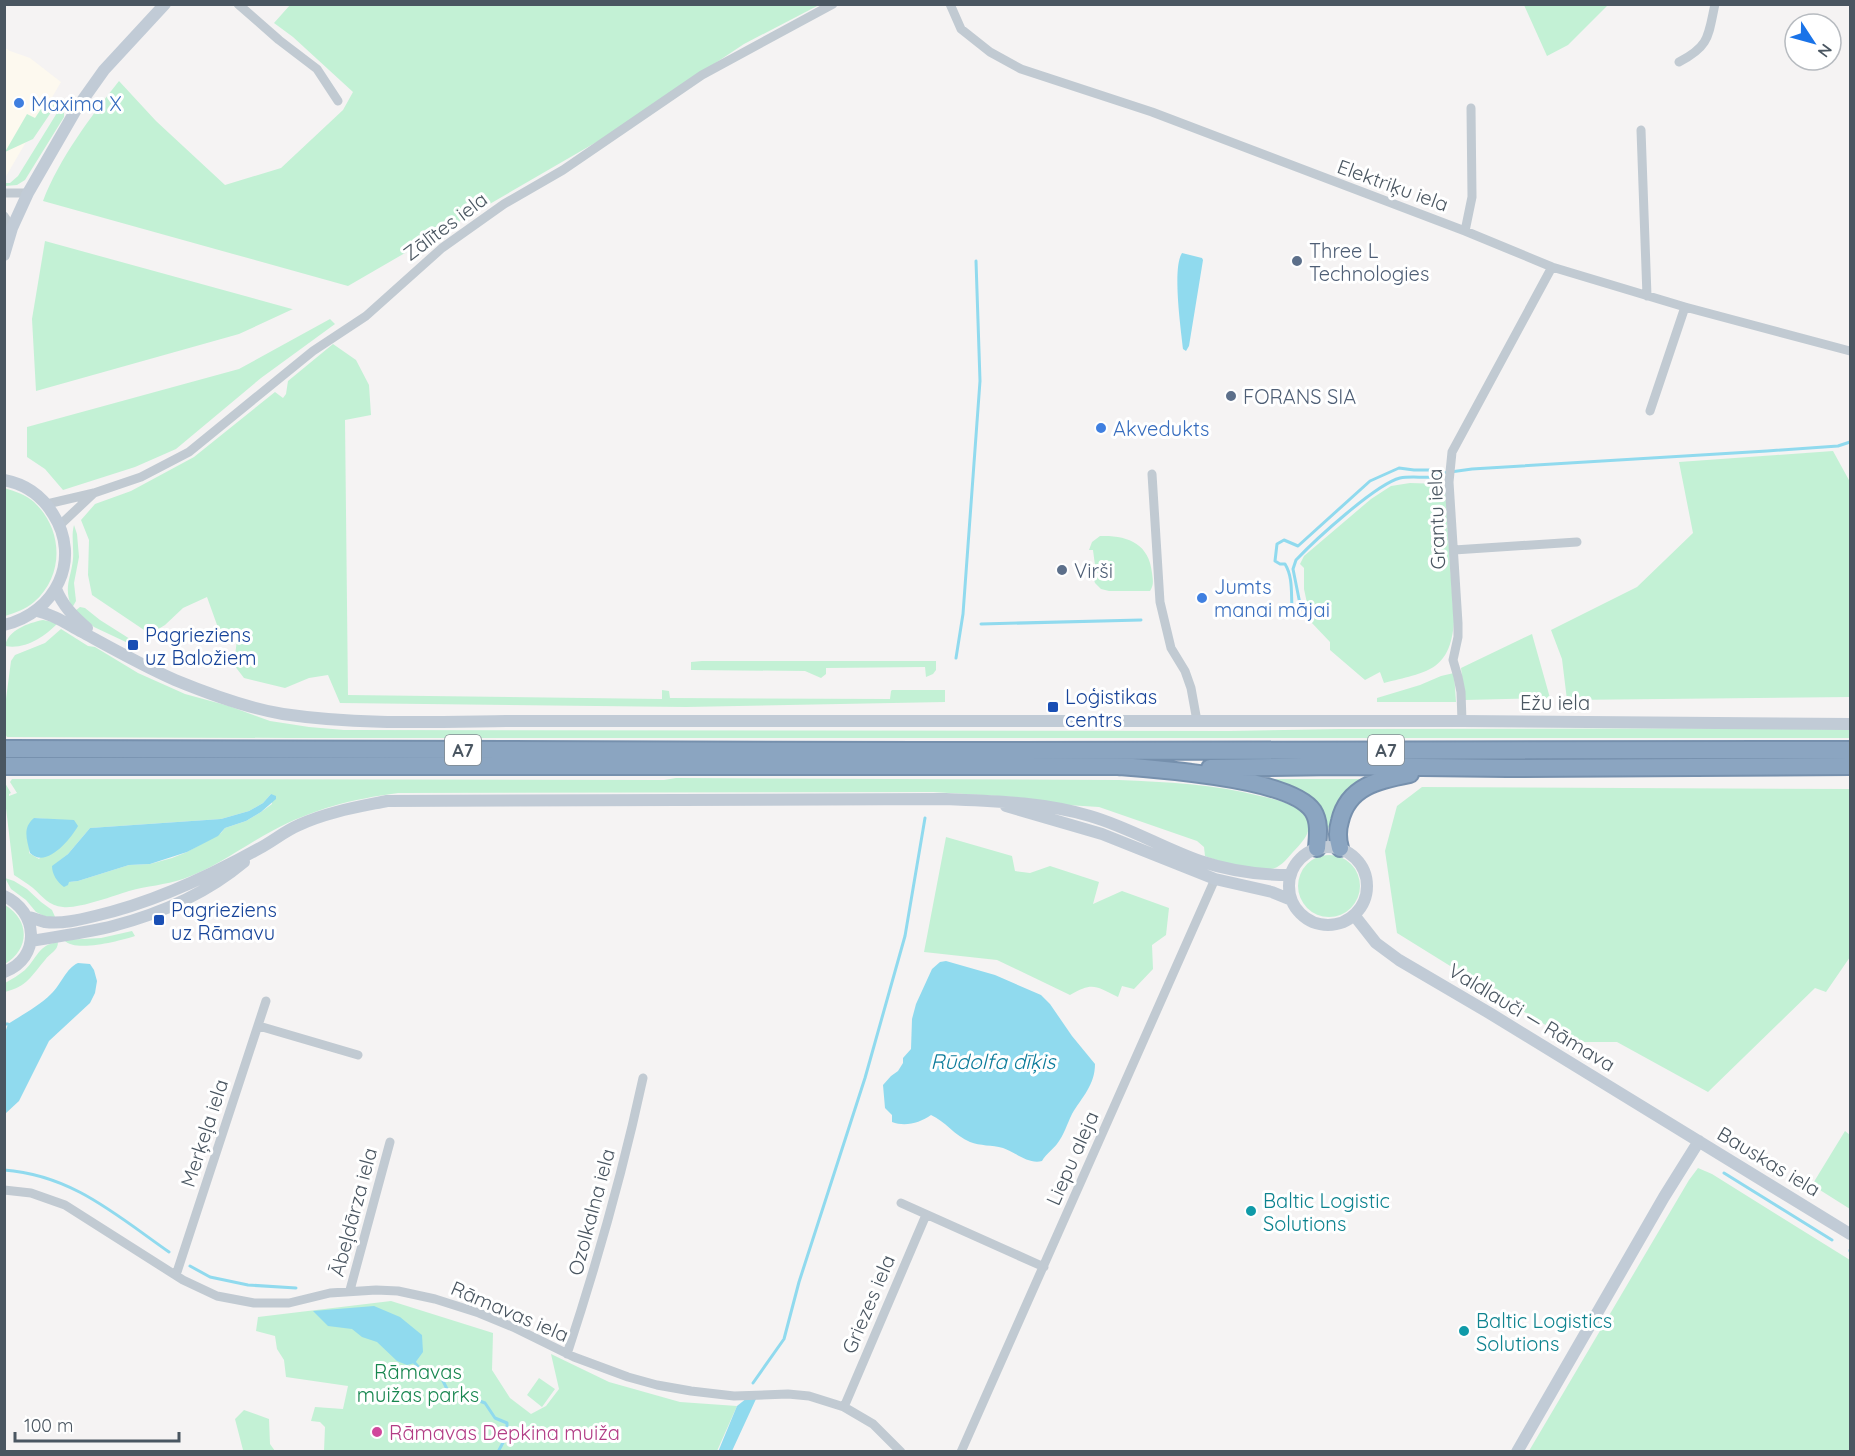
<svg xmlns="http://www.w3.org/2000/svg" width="1855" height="1456" viewBox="0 0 1855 1456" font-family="Quicksand,sans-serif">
  <rect width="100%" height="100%" fill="#f5f3f3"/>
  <path fill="#fdf9ef" d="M4,47L10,51L30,58L61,82L5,178Z"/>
  <path fill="#c3f1d5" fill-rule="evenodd" d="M290,5H819L744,44L600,140L348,286L43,201C59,159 91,116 119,81L156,121L225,185L281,168L343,110L353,92L293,37L274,23Z
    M1524,5H1608L1568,45L1547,56Z
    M47,100L56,105L33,139L5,152L27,114L35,118Z
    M60,108L64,112V117L25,180L17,185L5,186V183H10L18,176Z
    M45,241L292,309H293L239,334L36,391L32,319Z
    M330,319L335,324L261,378L176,449L135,467L63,490L45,469L27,457V427L239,369Z
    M333,344L356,360L369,385L371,415L345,420L348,695L662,699V690L669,691L670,698L890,699L891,691L892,690H945V702L686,707L340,703L328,675L309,678L285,688L244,678L234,665L237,639L221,636L207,597L183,608L165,625L150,634L92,595L88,575L89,540L81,520L95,504L131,491L194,457L275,392L283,398L286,394L288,381Z
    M1833,451L1850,482V697L1567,700L1562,659L1551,630L1637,587L1693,533L1679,462Z
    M1410,483L1442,484L1445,488L1454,622C1450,672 1426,672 1384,683L1380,672L1365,680L1330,650V642L1311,622L1304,589V568L1300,564L1304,556L1371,499L1391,486Z
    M4,488C15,491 26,495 34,502C63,529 65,575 34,602C26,609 15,613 5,616Z
    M74,525L77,534L79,557L74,583L76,601L72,608C63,587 71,579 73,559C74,548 71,536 74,525Z
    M1100,536C1127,535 1149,543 1152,573C1153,580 1154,585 1150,591H1109L1101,589L1095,583L1093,577L1104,576V573H1096L1093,550H1089L1092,542Z
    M80,607L85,608L100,620L130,639L128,643L94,627L75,611Z
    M43,620L58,623C44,637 25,650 5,646C8,630 28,623 43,620Z
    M61,629L88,646L95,647L138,673L185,694L229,706L270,721L309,727L344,730L1230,731L1340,729L1850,728V738H290L7,737L5,734L6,699L11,661L15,655L45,643Z
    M1532,634L1550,698L1465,700L1461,668Z
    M702,661H936V670L933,674L926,677L925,667L826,668V674L821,678L805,671L691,670V662Z
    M1454,673L1456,702H1377V698L1420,685L1441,676Z
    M676,778L1119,780C1166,782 1214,784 1260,796C1273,799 1288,802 1299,810C1318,827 1305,839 1293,852C1285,861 1279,869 1267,870C1249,872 1222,862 1205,856L1204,847L1197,841L1099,807L1051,804L1014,797L933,792L398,793C352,799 313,809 272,831C242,847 215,868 183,879C165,885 147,886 129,891C113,896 78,909 63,907C49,906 42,896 33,888C27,883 20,879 14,875L5,800V783L11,793L9,794V796L17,793L10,782L12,779L664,780ZM271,794L272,804L261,812L246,821L225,828L221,833L187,852L172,858L150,864L129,865L78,881L69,882L58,862L68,854L90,828L221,819L249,811L263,803ZM34,818L74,821L39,859L29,853Z
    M1249,779H1363L1364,780L1335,813L1328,829L1324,820Z
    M1422,787L1850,789V957L1826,992L1815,988L1708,1092L1617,1042H1573L1397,933L1385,851L1397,806Z
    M946,837L1012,856L1015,871L1030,873L1050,866L1099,882L1093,904L1122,891L1169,908L1166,935L1152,945L1153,969L1134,989L1122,986L1118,997C1095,986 1093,982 1070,995L997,960L924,952Z
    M1298 886a31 31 0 1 1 62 0a31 31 0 1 1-62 0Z
    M5,878L14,881L27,889L41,902L52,910L56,919L46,917L36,912L26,900L11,889Z
    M5,905C30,920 30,949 5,964Z
    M132,931L135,936C119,941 75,953 64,940L101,938Z
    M58,942C58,951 50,953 45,960C31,976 28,986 5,992V983C12,979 19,975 25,970C38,957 38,945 58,942Z
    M1845,1131L1850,1135V1209L1812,1185Z
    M1698,1168L1712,1174L1850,1260V1451H1529L1689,1180Z
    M391,1301L493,1333L492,1370L510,1398L531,1414L546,1406L559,1389L551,1354L609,1382L680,1402L737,1406L717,1451H324L325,1427L320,1422L311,1421L315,1407L343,1409L348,1386L286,1377L284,1360L277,1349L275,1336L256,1331L258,1317Z
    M539,1378L555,1389L542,1407L527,1395Z
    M244,1410L269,1419L270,1444L275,1451H231L243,1450L235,1419Z"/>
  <path fill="#90daee" d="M1182,253L1202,258L1203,260L1189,346L1186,351L1183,349C1181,330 1172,268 1182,253Z
    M271,794L276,796V799L261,812L246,821L225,828L218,836L187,852L150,864L129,865L78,881L69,882L68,885L64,887C57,882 52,874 52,866L68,854L90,828L221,819L249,811L263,803Z
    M34,818L74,820L78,826C70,840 46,869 30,853C27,840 22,828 34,818Z
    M946,961L995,975L1041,995L1050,1004L1072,1036L1095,1064C1095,1085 1082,1097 1072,1114C1067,1124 1064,1135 1057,1144C1052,1150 1046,1154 1042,1161C1029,1165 1015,1152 1003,1148C992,1145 980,1146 970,1142C955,1136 945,1121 931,1115C920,1123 905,1127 892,1122V1115L885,1108L883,1085L891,1076L898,1071L903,1063V1058L911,1049L912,1019L916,1004L932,969L940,962Z
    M78,963L90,964L94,970L97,981L95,993L90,1003L49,1041L19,1101L5,1114L4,1036L8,1024C22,1015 39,1006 51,994C61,985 66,968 78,963Z
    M374,1306L400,1317L422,1335L423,1352L415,1363L407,1365L397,1361L377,1342L362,1337L352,1329L328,1326L313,1311Z
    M747,1398L756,1399L732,1451L718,1452L737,1406Z"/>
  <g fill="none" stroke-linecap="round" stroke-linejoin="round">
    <path stroke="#90daee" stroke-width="3" d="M1436,474L1431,470H1414L1399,468L1370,481L1298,546L1284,540L1277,544L1275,561L1280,564H1285C1293,577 1291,593 1292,607L1294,611L1298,612L1301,609L1293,569L1296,560C1315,540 1376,484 1400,478C1410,476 1423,478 1433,477L1436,474L1472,469L1767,451L1838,446L1850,442
      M981,624L1141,620
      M956,658L963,614L980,381L976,261
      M4,1024H8
      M4,1170C72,1175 116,1215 169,1252
      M1724,1173L1832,1240
      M1850,1250V1251
      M190,1266L210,1277L248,1285L296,1288
      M414,1362L424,1373H439L447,1389L485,1403L495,1418L507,1423V1435L498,1452
      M753,1383L784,1339L799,1282L865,1078L905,936L925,818"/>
    <g stroke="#7690ad" stroke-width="20">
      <path id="highway" d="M4,749L922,751L1850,750
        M4,766H1118C1157,769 1291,778 1313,811C1320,822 1318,836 1317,848
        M1210,768L1337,766L1507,768L1850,766
        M1340,848C1337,838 1337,831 1340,821C1348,786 1379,780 1410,774"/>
    </g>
    <path stroke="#c1cad2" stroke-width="9" d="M238,4L279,40L317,69L338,101
      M950,4L961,29L990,52L1021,69L1152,112L1465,231L1552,267L1685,307L1850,351
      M1679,62C1710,46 1708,36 1715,4
      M1641,130L1647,296
      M4,193H28
      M4,216L12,228
      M1465,231L1472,197L1471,108
      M1650,411L1685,307
      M1152,474L1160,602L1171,648L1185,671L1191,688L1197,721
      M47,504L94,493L141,477L189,452L313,351L366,316L442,248L504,204L563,170L702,75L833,4
      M60,525L94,493
      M1454,550L1577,542
      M1462,721L1461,692L1458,677L1453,660L1458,637V623L1449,482L1452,452L1552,267
      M259,1026L358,1055
      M4,1190L31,1193L65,1205L183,1280L217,1296L254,1303H289L330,1293L376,1290L398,1291L435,1299L479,1313L513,1327L574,1357L628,1377L657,1385L691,1391L734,1396L788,1394L809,1396L844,1407L873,1424L901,1452
      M901,1203L1044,1267
      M176,1275L266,1001
      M350,1290L390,1142
      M567,1354C597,1263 623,1171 643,1078
      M844,1407L926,1215
      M961,1452L1215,879"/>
    <path stroke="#c1cbd6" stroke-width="12" d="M4,255L12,228L28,193L77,108L104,70L165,4
      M4,480C25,484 42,496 53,514C82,559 56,613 4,625
      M56,589C63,606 73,616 87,628
      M37,611C55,615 67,624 82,632C113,649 143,666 175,680C209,694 247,708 283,714C357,725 431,722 506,721H1462L1850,724
      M1006,806L1102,834L1215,879L1272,892L1289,899
      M1289 886a39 39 0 1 1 78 0a39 39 0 1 1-78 0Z
      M4,896C38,911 42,958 4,972
      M1354,915L1376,943L1399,960L1491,1014L1850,1234
      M28,917C34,918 40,921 45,922C62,924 79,920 95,916C153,903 208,877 260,848C273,841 285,831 299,825C327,812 358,807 387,801L946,799C995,801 1043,802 1090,816C1128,827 1163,848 1200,861C1230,871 1258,875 1289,875
      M31,941C58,936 86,933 113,926C159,914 207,893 244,862
      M1517,1452L1664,1197L1699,1141"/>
    <use href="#highway" stroke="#8ba5c1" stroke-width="16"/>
  </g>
  <g fill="#3f7fe0" stroke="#fff" stroke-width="2">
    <circle cx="19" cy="103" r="6"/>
    <circle cx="1101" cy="428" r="6"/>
    <circle cx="1202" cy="598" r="6"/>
  </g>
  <g fill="#5c6f8a" stroke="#fff" stroke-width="2">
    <circle cx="1297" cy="261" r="6"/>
    <circle cx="1231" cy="396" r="6"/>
    <circle cx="1062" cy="570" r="6"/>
  </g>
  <g fill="#1a4fb4" stroke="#fff" stroke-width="2">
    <rect x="127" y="639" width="12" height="12" rx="3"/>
    <rect x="1047" y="701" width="12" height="12" rx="3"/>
    <rect x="153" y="914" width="12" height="12" rx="3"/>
  </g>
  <g fill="#0f9aa8" stroke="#fff" stroke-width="2">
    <circle cx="1251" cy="1211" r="6"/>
    <circle cx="1464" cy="1331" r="6"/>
  </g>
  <circle fill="#d1479c" stroke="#fff" stroke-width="2" cx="377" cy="1432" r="6"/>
  <g text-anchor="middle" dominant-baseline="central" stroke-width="6" stroke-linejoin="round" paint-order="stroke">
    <g fill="#fff" stroke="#808990" stroke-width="1.5">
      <rect x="445" y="735" width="36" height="30" rx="4.5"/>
      <rect x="1368" y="735" width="36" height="30" rx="4.5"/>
    </g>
    <g font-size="18" font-weight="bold" fill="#4a5661">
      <text x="463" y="750">A7</text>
      <text x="1386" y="750">A7</text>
    </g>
    <g font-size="20" fill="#366cbe" stroke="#fff" text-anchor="start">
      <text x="31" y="103">Maxima X</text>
      <text x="1113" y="428">Akvedukts</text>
      <text x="1214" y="586">Jumts<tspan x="1214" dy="23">manai mājai</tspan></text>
    </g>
    <g font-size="20" fill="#4a5661" stroke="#fff">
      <text transform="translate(1393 185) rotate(20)">Elektriķu iela</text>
      <text transform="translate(445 226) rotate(-37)">Zālītes iela</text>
      <text transform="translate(1436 519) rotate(-92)">Grantu iela</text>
      <text x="1555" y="702">Ežu iela</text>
      <text transform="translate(1532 1017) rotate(31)">Valdlauči — Rāmava</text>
      <text transform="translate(204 1133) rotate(-72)">Merķeļa iela</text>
      <text transform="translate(1072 1158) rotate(-66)">Liepu aleja</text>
      <text transform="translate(1769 1161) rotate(31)">Bauskas iela</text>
      <text transform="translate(353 1212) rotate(-75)">Ābeļdārza iela</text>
      <text transform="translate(591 1212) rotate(-75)">Ozolkalna iela</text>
      <text transform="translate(868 1304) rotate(-67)">Griezes iela</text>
      <text transform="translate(510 1311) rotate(23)">Rāmavas iela</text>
    </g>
    <g font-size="20" fill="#4e5e75" stroke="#fff" text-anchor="start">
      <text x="1309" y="250">Three L<tspan x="1309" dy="23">Technologies</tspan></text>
      <text x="1243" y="396">FORANS SIA</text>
      <text x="1074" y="570">Virši</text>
    </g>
    <g font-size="20" fill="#164399" stroke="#fff" text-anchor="start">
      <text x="145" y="634">Pagrieziens<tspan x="145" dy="23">uz Baložiem</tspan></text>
      <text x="1065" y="696">Loģistikas<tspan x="1065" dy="23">centrs</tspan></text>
      <text x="171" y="909">Pagrieziens<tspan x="171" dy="23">uz Rāmavu</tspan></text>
    </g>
    <g font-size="20" fill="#0d838f" stroke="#fff" text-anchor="start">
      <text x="1263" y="1200">Baltic Logistic<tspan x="1263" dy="23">Solutions</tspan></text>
      <text x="1476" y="1320">Baltic Logistics<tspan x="1476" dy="23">Solutions</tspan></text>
    </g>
    <g font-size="20" fill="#17864f" stroke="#fff">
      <text x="418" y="1371">Rāmavas<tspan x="418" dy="23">muižas parks</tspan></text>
    </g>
    <g font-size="20" fill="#b23c85" stroke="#fff" text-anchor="start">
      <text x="389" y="1432">Rāmavas Depkina muiža</text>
    </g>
    <g font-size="21" font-style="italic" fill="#0c7c9b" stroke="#fff">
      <text x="993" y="1061">Rūdolfa dīķis</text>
    </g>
  </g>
  <rect width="1855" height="1456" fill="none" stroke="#4a5661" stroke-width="12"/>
  <g transform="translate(1813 42) rotate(126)"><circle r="28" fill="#ffffff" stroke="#b7bbc0" stroke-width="1.5"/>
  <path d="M0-4.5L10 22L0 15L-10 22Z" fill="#1a73e8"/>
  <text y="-9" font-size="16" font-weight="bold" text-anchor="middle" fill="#4a5661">N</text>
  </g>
  <path d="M15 1432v9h164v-9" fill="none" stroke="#4a5661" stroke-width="3"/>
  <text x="24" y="1432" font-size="18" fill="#4a5661" stroke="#ffffff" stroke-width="4.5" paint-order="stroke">100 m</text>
</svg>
